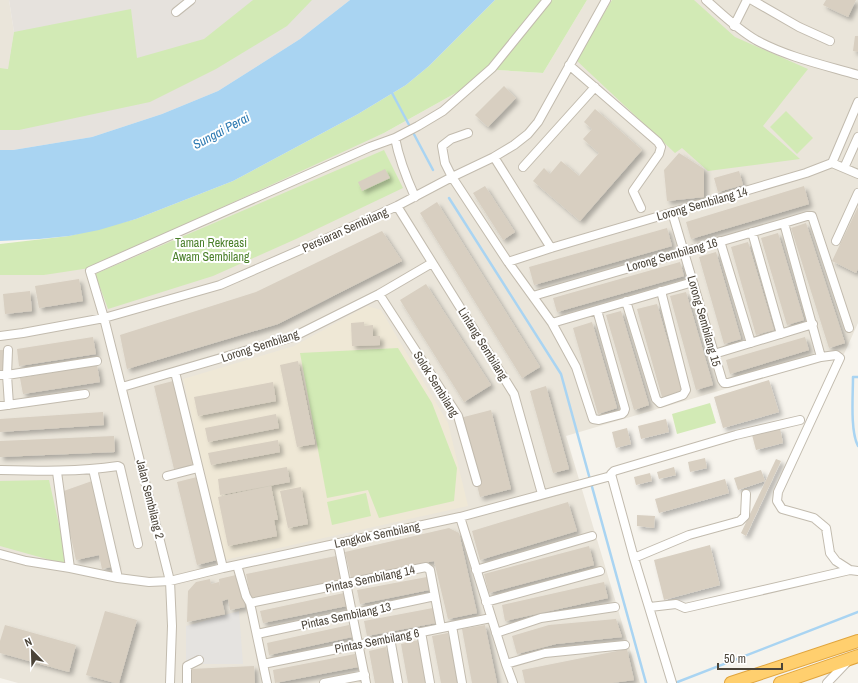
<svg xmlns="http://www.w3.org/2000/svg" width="858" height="683" viewBox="0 0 858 683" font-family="'Archivo Narrow',sans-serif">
  <defs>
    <filter id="shadow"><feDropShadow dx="3.5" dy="3.5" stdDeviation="2" flood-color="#0004"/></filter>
  </defs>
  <rect width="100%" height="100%" fill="#f6f3ec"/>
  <path fill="#eae5da" d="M0,0H9L14,32L8,69L0,68Z
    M587,0H858V323L844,354L566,436L640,683H18L0,678V275H44L384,133L497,70L543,73Z"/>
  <path fill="#e6e2dd" d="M9,0H350L300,39L218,91L162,114L92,137L13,150H0V68L8,69L14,32Z"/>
  <path fill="#efe8d6" d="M367,306L381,310L448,423L468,506L225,560L183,379L294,346Z"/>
  <path fill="#d2eab5" d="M253,0H312L287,26L216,69L150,102L19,130H0V68L8,69L14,32L131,9L137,58L204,39Z
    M495,0H587L543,73L497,70L384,133L90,268L44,275H0V244L69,236L136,219L233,181L358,114L406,85L429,66Z
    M612,0H694L735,37L808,69L763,126L800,159L708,171L682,148L675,153L576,60Z
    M786,111L813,138L797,154L770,127Z
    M384,150L403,188L296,239L213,276L108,309L95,274Z
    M398,348L432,403L457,468L454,501L379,518L368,490L327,498L300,353Z
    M710,403L716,423L677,434L672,414Z
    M49,480L68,565L0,546V481Z
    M366,493L371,516L332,525L327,502Z"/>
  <path fill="#e5e3e0" d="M239,611L243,664H186V626Z"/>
  <path fill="#a9d4f2" d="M350,0H495L429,66L406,85L358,114L233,181L136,219L99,230L69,236L39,239L0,241V150H13L92,137L162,114L218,91L300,39Z"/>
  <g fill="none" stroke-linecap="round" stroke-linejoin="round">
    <path stroke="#a9d4f2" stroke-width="2.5" d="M391,91L433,170
      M449,198L561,374L646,683
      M858,377H853C853,395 850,431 858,446
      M675,683L858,612"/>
  </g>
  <path fill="#d8cfc1" filter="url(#shadow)" d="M826,0H856L848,17L823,5Z
    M855,36H858V52L853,51Z
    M504,86L516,98L488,127L475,115Z
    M595,109L642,150L580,221L533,181L544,168L550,174L561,161L579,176L599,153L583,139L592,129L584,122Z
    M679,153L704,169V197L667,201L664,170Z
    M385,169L390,178L362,191L358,182Z
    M739,171L743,185L718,192L714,178Z
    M485,186L515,232L503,240L473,193Z
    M804,186L809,204L691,239L686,222Z
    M437,202L540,367L522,378L420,213Z
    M858,207V269L856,273L832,261Z
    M806,223L845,343L829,348L791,228Z
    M667,228L672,246L534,285L529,267Z
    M382,231L402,261L278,324L127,369L120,335L256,292Z
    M778,233L804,320L787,325L761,238Z
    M748,242L774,330L756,335L731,247Z
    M716,252L741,339L724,344L699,257Z
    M680,262L684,276L557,312L553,298Z
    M79,279L83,301L39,308L35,286Z
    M426,284L491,385L464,402L400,300Z
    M30,291L32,311L5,314L3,294Z
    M686,292L713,385L696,390L670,296Z
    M657,304L682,391L662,397L637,309Z
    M621,311L649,405L634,410L606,315Z
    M364,322V326L373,325V336H380V345L352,346L351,323Z
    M592,322L617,408L598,414L573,328Z
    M93,337L96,354L19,366L17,349Z
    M805,337L809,350L730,374L726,360Z
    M0,350H3V370H0Z
    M298,361L315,444L297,447L280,365Z
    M97,365L100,382L23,394L20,378Z
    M769,380L779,412L723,428L714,397Z
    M173,381L194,464L174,469L154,386Z
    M273,382L276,401L198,416L194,397Z
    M546,386L569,469L553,473L530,391Z
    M491,410L511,489L480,497L460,418Z
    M103,412L104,425L0,432V419Z
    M276,414L279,428L208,442L205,428Z
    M666,419L669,432L641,439L638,426Z
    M627,428L631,444L616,448L612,432Z
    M780,428L783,443L756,450L752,435Z
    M114,436L115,452L0,457V441Z
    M278,440L280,452L211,465L208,453Z
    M705,458L707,468L690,472L688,462Z
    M776,459L781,461L746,536L741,533Z
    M287,467L290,482L220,495L218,479Z
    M674,467L676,475L659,479L657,472Z
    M761,470L765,481L738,490L734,478Z
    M650,473L652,481L636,485L634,477Z
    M197,477L217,560L197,565L177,482Z
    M725,479L729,493L659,513L655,499Z
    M92,481L115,566L102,569L99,555L76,560L61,492Z
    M271,486L278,520H274L277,536L228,546L218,497Z
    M301,487L308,524L288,528L280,491Z
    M568,502L577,531L480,560L472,531Z
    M637,515L655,516L654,528L637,526Z
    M449,528L459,533L477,613L448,619L434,561L351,578L345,552Z
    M710,545L720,585L664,600L654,560Z
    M589,546L594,565L489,593L484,574Z
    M336,556L341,580L251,598L246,574Z
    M236,575L240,582L245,607L230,610L228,599L222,601L225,614L187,622L188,591L196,582L210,579L211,584L219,582L220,590L219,579Z
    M427,577L429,590L360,604L357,590Z
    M604,582L608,598L505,621L502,605Z
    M344,593L347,606L263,623L260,611Z
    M433,608L436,623L367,636L364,621Z
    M105,611L137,620L119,683H115L86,675Z
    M616,619L622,637L556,644L517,654L512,636L549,625Z
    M5,625L76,645L69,672L0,653V641Z
    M349,625L352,637L269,655L267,643Z
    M485,625L497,683H472L462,629Z
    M448,633L457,683H441L432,636Z
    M419,640L427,683H408L401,644Z
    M386,647L393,683H375L369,651Z
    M627,649L634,680L612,683H525L522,670Z
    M355,654L358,667L275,683L273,670Z
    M254,666L255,683H190V669Z"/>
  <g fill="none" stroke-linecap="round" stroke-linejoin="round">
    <g stroke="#c2bbae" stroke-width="10">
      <path id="minor" d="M706,0C722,14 737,29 756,40C787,57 824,65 858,75
        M752,0L799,27L830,41
        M176,12L191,0
        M734,26L747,0
        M569,65L658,142L661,147L659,154L633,191L641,208
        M468,133L451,139L442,146L445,163L452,177L508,262L552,323L576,367L593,419L599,420L622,414L624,412L625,409L597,310
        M395,138C399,159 406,177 415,197
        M494,157L551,248
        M832,163L858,174
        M523,167L595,87
        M844,168L858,137
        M397,206L514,394L542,494
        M672,212L722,380L724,383H728L821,357L784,223
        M752,232L781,334
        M720,241L751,343
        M836,241L858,193
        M508,262L551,248L806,173L832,163L858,102
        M379,294L458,416L477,482
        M533,296L784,223L807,216H812L849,328
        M626,301L656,399L660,403L683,395L686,390L661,291
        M552,323L693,282
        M0,336L23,333L104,318L220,285L323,240L397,206L452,177L494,157L514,145L528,134L538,122L606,0
        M8,350L7,375L9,405
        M714,354L813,324
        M821,357L836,355L840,358L778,492L777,501L782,509L814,518L826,528L830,553L836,561L850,570
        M175,372L223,568
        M0,375H7L97,361
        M122,387L293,337L379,294L432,263
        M0,406L85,394
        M93,469L118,578
        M0,470C40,471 78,472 118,466L120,467L138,544
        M57,472L70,568
        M167,476L198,468
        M460,517L506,664L513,683
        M338,543L366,683
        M0,554L26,561L70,568L118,578L149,582L170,581L223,568L460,517L611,476
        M634,558L689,535L740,521L745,516L746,494
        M237,565L246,596L250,603L267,683
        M476,570L592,536
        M486,602L600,571
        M250,603L426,567L430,570L441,628
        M650,607L676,604L685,608L850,570L858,571
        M452,626L462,683
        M421,632L430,683
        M496,633L541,618L615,607
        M257,634L435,596
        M390,638L398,683
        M263,664L491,618
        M506,664L545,653L625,645
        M170,683L172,626L170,581L104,318L90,271L370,147L395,138L418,126L443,111L492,68L547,0
        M187,683V666L199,660
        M324,683L365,675
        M672,683L634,558L611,474L614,471L736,435L800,420
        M827,683L848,661"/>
    </g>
    <g stroke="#e0a43c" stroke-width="14">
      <path id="highway" d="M731,683L858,641
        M780,683L858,656"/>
    </g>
    <use href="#minor" stroke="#fff" stroke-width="8"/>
    <use href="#highway" stroke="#ffcf6e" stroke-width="12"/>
  </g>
  <g text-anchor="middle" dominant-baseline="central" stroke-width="4" stroke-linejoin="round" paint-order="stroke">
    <g font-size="12" fill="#4b4439" stroke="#fff">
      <text transform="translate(702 204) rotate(-16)">Lorong Sembilang 14</text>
      <text transform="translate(345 230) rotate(-24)">Persiaran Sembilang</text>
      <text transform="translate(672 255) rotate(-16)">Lorong Sembilang 16</text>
      <text transform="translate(704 321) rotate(74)">Lorong Sembilang 15</text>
      <text transform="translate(483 344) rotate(58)">Lintang Sembilang</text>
      <text transform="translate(260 346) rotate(-18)">Lorong Sembilang</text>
      <text transform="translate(436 384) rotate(58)">Solok Sembilang</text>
      <text transform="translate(150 499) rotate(76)">Jalan Sembilang 2</text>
      <text transform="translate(377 535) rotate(-12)">Lengkok Sembilang</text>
      <text transform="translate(370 579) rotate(-12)">Pintas Sembilang 14</text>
      <text transform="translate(346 616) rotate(-12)">Pintas Sembilang 13</text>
      <text transform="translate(377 641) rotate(-11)">Pintas Sembilang 6</text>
    </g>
    <g font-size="12" fill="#4a7f2a" stroke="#fff">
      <text x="211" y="243">Taman Rekreasi<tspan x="211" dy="14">Awam Sembilang</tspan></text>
    </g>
    <g font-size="13" font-style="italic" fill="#2e7ab2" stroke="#fff">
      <text transform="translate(221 131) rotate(-28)">Sungai Perai</text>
    </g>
  </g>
  <g transform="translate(32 651) rotate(337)" stroke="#ffffff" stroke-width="3" paint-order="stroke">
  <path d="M0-3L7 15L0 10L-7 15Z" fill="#4b4439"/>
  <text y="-6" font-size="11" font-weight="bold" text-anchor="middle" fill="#4b4439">N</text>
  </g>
  <path d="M718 663v6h64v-6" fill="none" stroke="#4b4439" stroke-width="2"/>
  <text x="724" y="663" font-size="12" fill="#4b4439" stroke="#ffffff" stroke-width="3" paint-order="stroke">50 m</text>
</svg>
